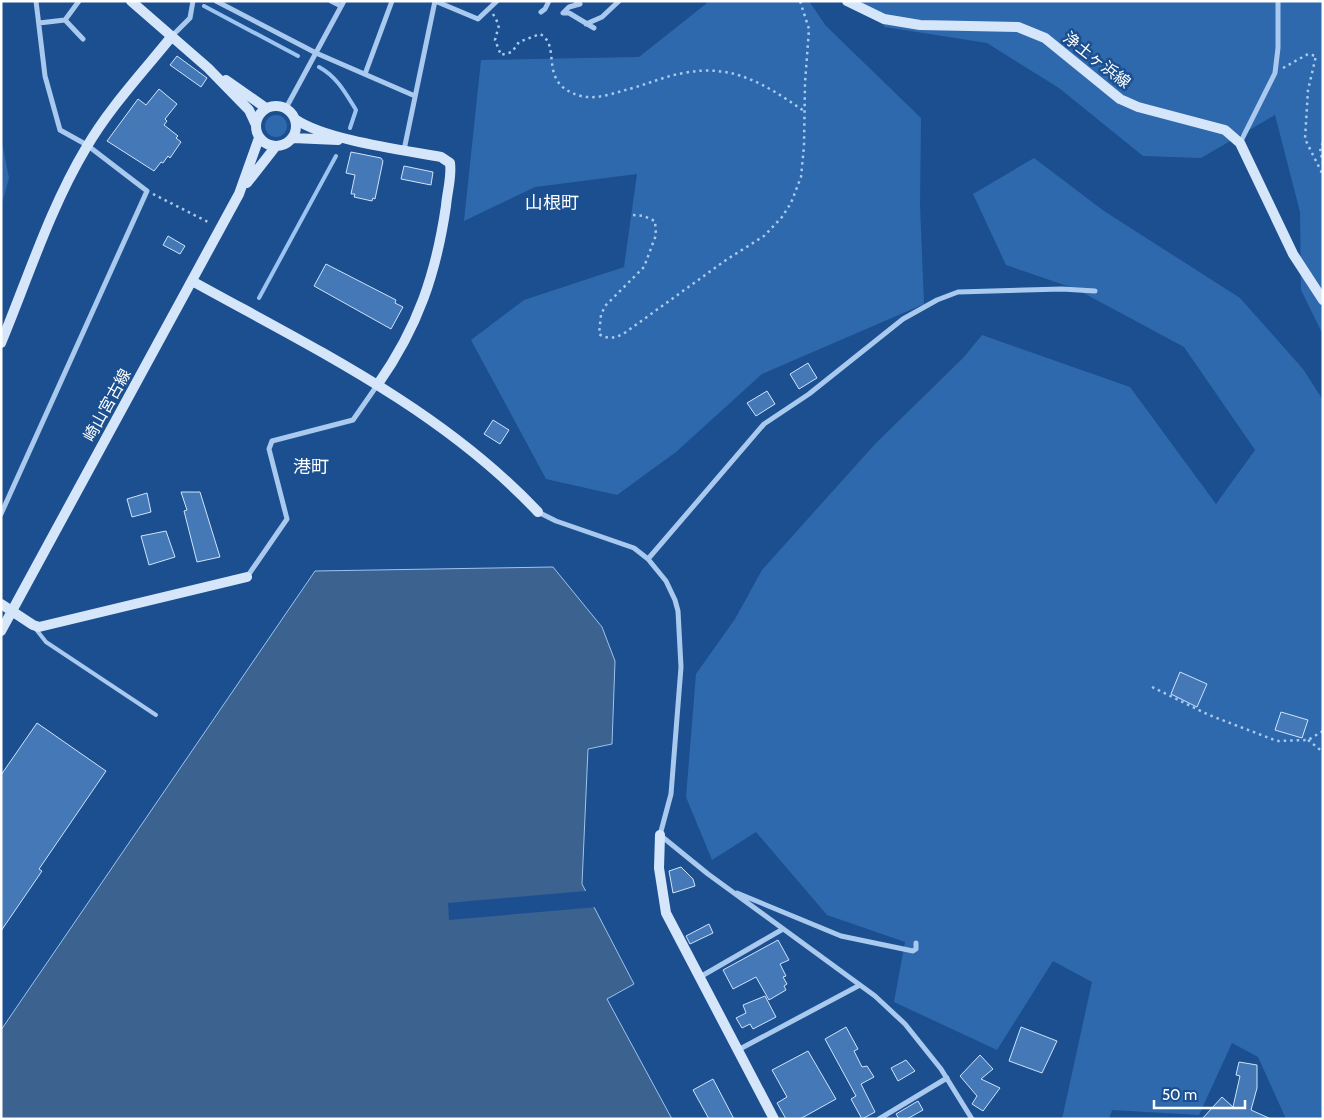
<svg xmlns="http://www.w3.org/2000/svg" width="1324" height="1120" viewBox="0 0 1324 1120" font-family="Cabin,'Noto Sans JP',sans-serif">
  <rect width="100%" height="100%" fill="#1b4f8f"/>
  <path fill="#2e69ad" d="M705,1H809L826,26L921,118L920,205L924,304L762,374L676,452L617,495L546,479L471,340L524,300L624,267L637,174L535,187L464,221L481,60L639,57L707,3Z
    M860,1H1323V335L1301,290L1300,212L1275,115L1201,158L1143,156L1059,88L987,43L885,27Z
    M265 126a11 11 0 1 1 22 0a11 11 0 1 1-22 0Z
    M1,137L9,178L1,207Z
    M1034,158L1104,211L1240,298L1303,369L1323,400V1119H1286L1258,1057L1232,1043L1199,1115L1112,1110L1109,1119H1062L1092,982L1053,961L997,1050L894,1002L905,942L827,915L756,832L712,860L686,797L696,674L735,619L762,570L875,444L964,357L982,335L1130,387L1216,504L1255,450L1184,347L1076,289L1006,265L973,194Z"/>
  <path fill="#3c6290" stroke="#9cc4f0" d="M553,567L602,627L615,661L612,744L588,749L582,884L634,984L607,999L672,1119H1V1030L315,571Z"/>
  <path fill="#1b4f8f" d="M586,891H588L597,907L449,920L448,903Z"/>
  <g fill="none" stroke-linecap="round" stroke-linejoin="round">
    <path stroke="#9cc4f0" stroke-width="4" d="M204,6L298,56
      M319,67C337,77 345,92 356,110L350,128
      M259,298L336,156"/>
  </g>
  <path fill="#4478b7" stroke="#cfe3fa" d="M177,56L207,78L201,87L170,65Z
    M159,89L177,104L165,119L167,121L164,125L178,136L176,138L181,142L170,158L168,156L163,163L161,162L154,171L107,141L138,99L146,105Z
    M351,152L381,158L383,161L375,199L373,198L372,201L354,197L355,194H351L355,175L346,173Z
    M404,166L433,172L431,185L401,179Z
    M168,236L185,246L180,254L163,245Z
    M326,264L396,300L395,303L403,307L391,329L314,286Z
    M808,363L817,378L799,389L790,374Z
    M767,391L775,404L756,416L747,403Z
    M493,420L509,430L500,444L484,434Z
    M181,492H200L220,557L197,562L184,511L187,510Z
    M147,493L151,512L132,517L127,499Z
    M166,531L175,557L149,565L141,536Z
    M1180,672L1207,684L1197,707L1171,694Z
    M1281,712L1308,720L1302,738L1275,730Z
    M37,723L106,771L39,869L42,871L1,931V775Z
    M681,867L693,879L695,886L673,893L669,871Z
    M709,924L713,933L690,944L686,936Z
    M778,940L789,960L780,964L786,976L783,977L787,984L784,986L786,990L769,1000L756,977L733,989L723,970Z
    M765,996L776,1017L753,1029L750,1024L742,1028L736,1018L746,1013L743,1005Z
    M846,1027L858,1049L854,1051L862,1067L867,1066L874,1077L861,1084L875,1112L862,1119L851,1099L856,1096L825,1039Z
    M1021,1027L1057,1041L1042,1073L1009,1061Z
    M808,1051L836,1099L800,1119H786L777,1103L787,1097L772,1070Z
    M980,1055L993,1069L981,1079L1000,1088L983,1111L972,1104L977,1096L960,1076Z
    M906,1060L915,1071L898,1081L891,1068Z
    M1239,1062L1257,1065V1088L1251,1110L1271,1119H1202L1222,1097L1233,1107L1240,1076L1236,1075Z
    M713,1079L734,1119H709L693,1090Z
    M918,1101L923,1110L907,1119H899L896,1114Z"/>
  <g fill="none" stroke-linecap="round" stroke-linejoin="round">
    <path stroke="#a9c9ee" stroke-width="2.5" stroke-dasharray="2.5 4" stroke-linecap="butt" d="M493,14L499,25L495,40L501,55L512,52L519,42L540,34C563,46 536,84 581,96C597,100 614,93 629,89C648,84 665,76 684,73C733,63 766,85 804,111
      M1283,68L1308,54L1316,56L1308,90L1305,139L1323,175
      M1323,143L1320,148L1323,164
      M153,194L210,223
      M633,215L644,216L655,221L656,235L644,267L605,306L601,315L599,334C608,340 617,338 626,332L726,260L764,236L782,217L791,203L801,177L804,146L805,83L809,29L800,1
      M1152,687L1209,715L1277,741L1308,740L1323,731
      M1308,740L1323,752"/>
    <path stroke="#a9c9ee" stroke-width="4" d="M35,628L46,642L156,715"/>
    <path stroke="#a9c9ee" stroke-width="5" d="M216,1L316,53L415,96
      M331,1L341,6
      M435,1L478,19L497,1
      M576,1L580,4L569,7L563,13H569L594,28
      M541,12L545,9L549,1
      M65,20L83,39
      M39,23L65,20L79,1
      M586,24L602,17L619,1
      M172,36L190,18L193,1
      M365,74L392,1
      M286,108L344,1
      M1240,143L1275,73L1278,48V1
      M404,150L435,1
      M538,512L556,521L634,548L648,559L666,581L675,600L678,611L681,667L671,794L660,835L708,874L875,996L905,1024L941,1069L972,1119
      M1,514L147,191L87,145L60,130L45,76L36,1
      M648,559L764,424L809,394L903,319L937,300L958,292L1062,289L1095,291
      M247,577L287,519L269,449L272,441L353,420L378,384
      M737,893L841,936L913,951L916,949V943
      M700,977L783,929
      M738,1050L860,985
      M879,1119L947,1078"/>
    <path stroke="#d6e6fa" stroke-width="10" d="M131,1L208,68L249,110L255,123
      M847,1L884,19L920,25L1018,27L1045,38L1120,99L1138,107L1225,130L1240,143L1293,254L1323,300
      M226,80L266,108
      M256 126a20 20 0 1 1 40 0a20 20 0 1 1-40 0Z
      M295,119C325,140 403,150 441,157L450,163C452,177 447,192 446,206C436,274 418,327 378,384
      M293,138L338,140
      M247,183L276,146
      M192,281C313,348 441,409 538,512
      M1,343C28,278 50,208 86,148C109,108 143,72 172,36
      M1,604L33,625L39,627L247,577
      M1,631L239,194L259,138
      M660,835L659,868L666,913L774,1119"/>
  </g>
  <g text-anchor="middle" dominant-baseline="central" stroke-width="5" stroke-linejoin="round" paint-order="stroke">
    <g font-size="16" fill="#fff" stroke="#1b4f8f">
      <text transform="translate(1097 60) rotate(38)">浄土ヶ浜線</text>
      <text transform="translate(107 405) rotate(-61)">崎山宮古線</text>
    </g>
    <g font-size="18" fill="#fff" stroke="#1b4f8f">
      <text x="552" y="203">山根町</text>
      <text x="311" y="467">港町</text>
    </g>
  </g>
  <rect width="1324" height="1120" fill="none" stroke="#ffffff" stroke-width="5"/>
  <path d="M1154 1100v8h91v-8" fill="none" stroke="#ffffff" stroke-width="2.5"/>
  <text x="1162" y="1100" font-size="15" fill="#ffffff" stroke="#1b4f8f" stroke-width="4" paint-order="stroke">50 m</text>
</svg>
